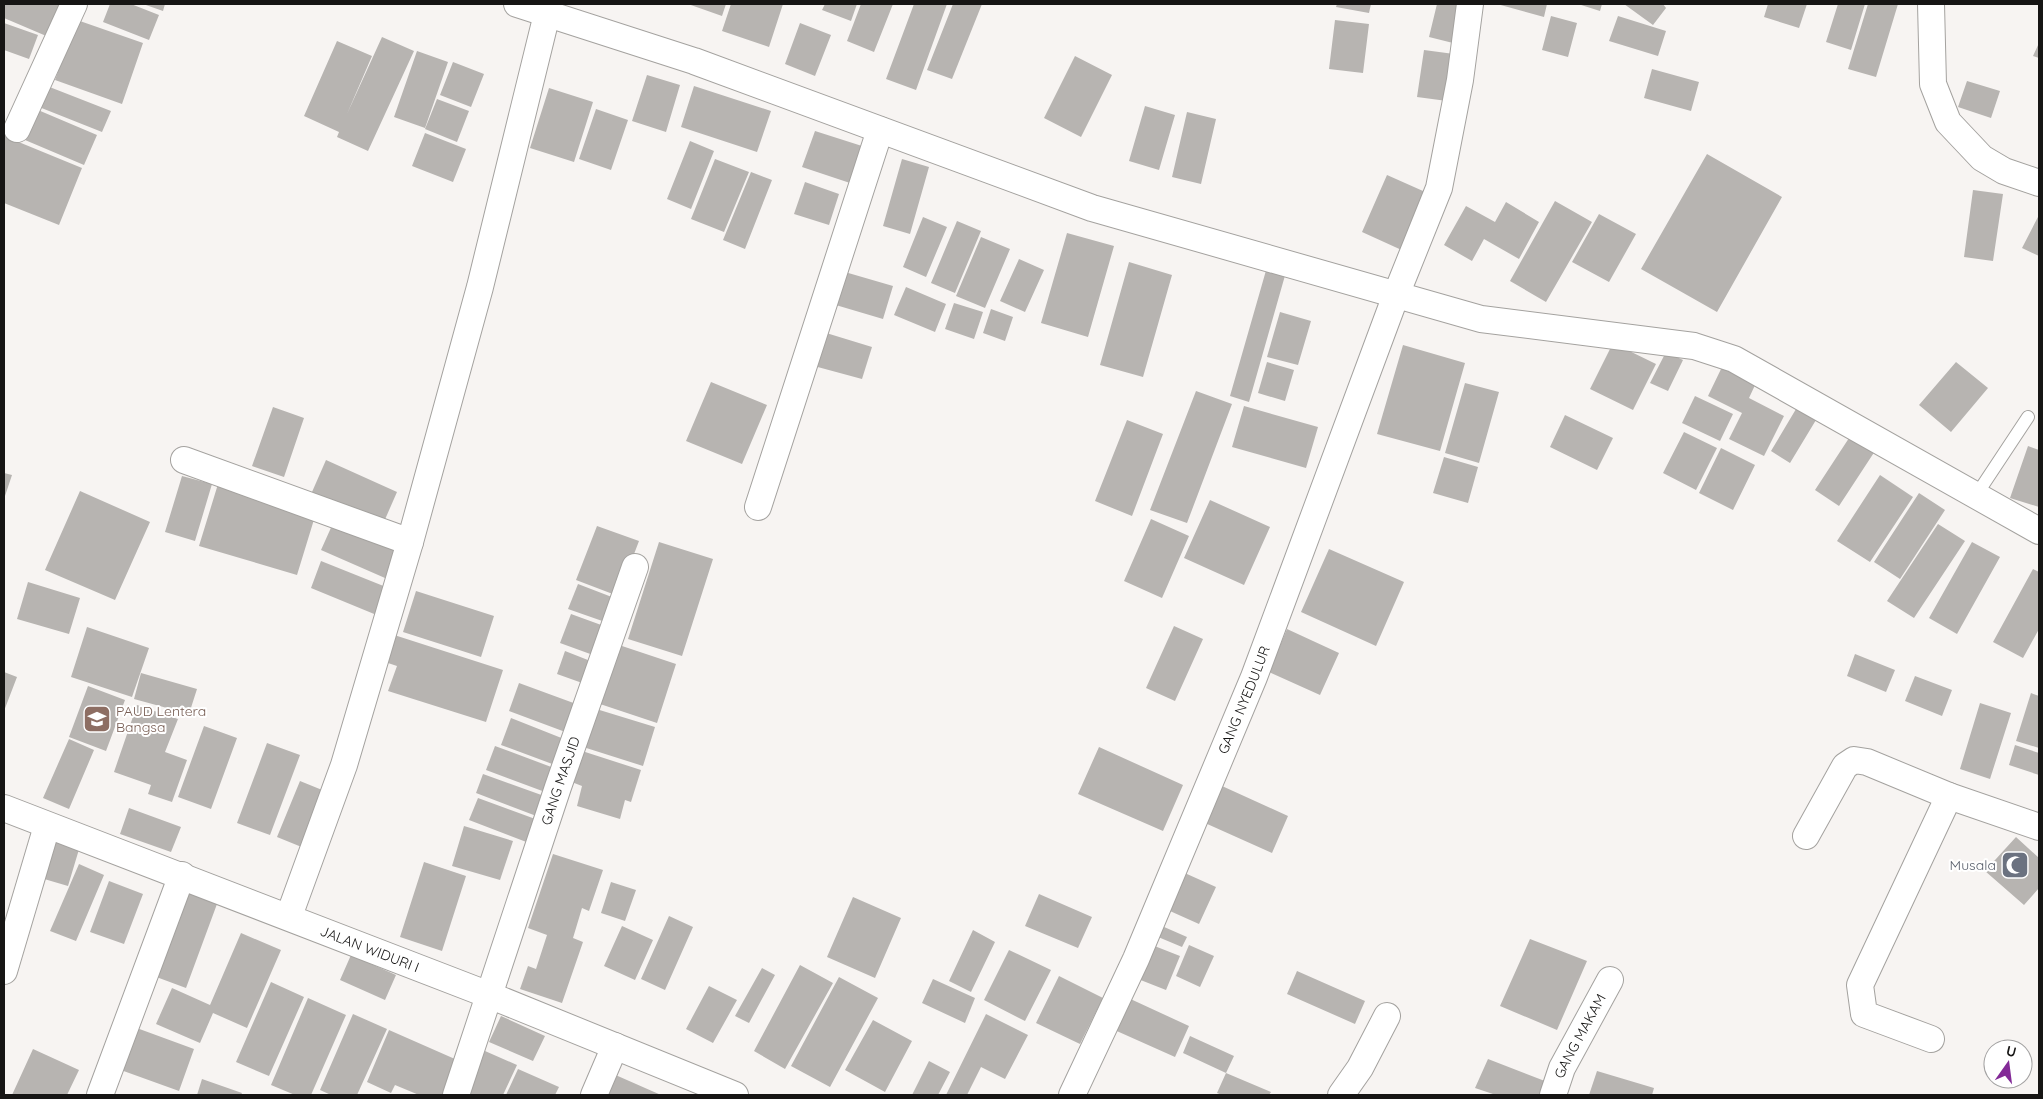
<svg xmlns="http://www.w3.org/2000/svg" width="2043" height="1099" viewBox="0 0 2043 1099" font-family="Quicksand,sans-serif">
  <rect width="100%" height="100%" fill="#f7f4f2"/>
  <path fill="#b7b4b1" d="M4,4H65L51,38L4,18Z
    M110,4H131L159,15L149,40L103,22Z
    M143,4H165L163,11Z
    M688,4H726L722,16Z
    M731,4H783L769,47L722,31Z
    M825,4H857L851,21L822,10Z
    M861,4H893L874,52L847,41Z
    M914,4H947L916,90L886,79Z
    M953,4H982L952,79L927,70Z
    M1337,4H1371L1369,13L1336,7Z
    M1437,4H1467L1457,44L1429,37Z
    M1497,4H1547L1544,17Z
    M1578,4H1602L1600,11Z
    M1624,4H1663L1666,8L1653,25Z
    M1768,4H1807L1799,28L1764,17Z
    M1838,4H1865L1851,50L1826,42Z
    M1868,4H1898L1876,77L1848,69Z
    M1551,16L1577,23L1568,57L1542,50Z
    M1618,16L1666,31L1658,56L1609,41Z
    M77,20L143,43L122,104L55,80Z
    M1335,20L1369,24L1363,73L1329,69Z
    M4,23L38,35L29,59L4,50Z
    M800,23L831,35L815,76L785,64Z
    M382,37L414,51L368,151L337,137L339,132L304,116L337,41L372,56L347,114Z
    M2039,43V58L2033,56Z
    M1424,50L1454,54L1447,101L1417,97Z
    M417,51L448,62L425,128L394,117Z
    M1075,56L1112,75L1081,137L1044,118Z
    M453,62L484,74L471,107L440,95Z
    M1652,69L1699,82L1691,111L1644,98Z
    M647,75L680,85L666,132L632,121Z
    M1967,81L2000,91L1991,118L1958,107Z
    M47,86L111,111L102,132L39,107Z
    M694,86L771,111L757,152L681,127Z
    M549,88L593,102L574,162L530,148Z
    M437,99L469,111L457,142L425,129Z
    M1145,106L1175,115L1159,170L1129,161Z
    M596,109L628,120L611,170L579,159Z
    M38,110L97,135L84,165L25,140Z
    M1187,112L1216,119L1201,184L1172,177Z
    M815,131L862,146L850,183L802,167Z
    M425,133L466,149L453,182L412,166Z
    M4,136L82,168L59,225L4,203Z
    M690,141L714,151L691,209L667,199Z
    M1707,154L1782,197L1717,312L1641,269Z
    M715,159L749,172L724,232L691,219Z
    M902,159L929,167L910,234L883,226Z
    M751,172L772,180L745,249L723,240Z
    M1387,175L1432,195L1406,252L1362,232Z
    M805,182L839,194L829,225L794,214Z
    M1973,190L2003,194L1993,261L1964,257Z
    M1555,201L1592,222L1546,302L1510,281Z
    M1506,202L1539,222L1519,259L1484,239L1472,261L1444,245L1466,206L1495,222Z
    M1599,214L1636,234L1609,282L1572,262Z
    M2039,215V256L2022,248Z
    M923,217L947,227L926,277L903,267Z
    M957,221L981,231L955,293L931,283Z
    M1067,233L1114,246L1088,337L1041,323Z
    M981,237L1010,249L985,308L956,296Z
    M1019,259L1044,270L1025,312L1000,301Z
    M1129,262L1172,275L1143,377L1100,365Z
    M1267,267L1286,272L1249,402L1230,396Z
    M838,270L893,286L883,319L829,303Z
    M906,287L946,304L935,332L894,315Z
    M954,303L983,312L974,339L945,329Z
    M991,309L1013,317L1005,341L983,333Z
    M1280,312L1311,321L1298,365L1267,357Z
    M823,332L872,347L862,379L814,366Z
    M1613,343L1656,364L1633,410L1590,389Z
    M1403,345L1465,363L1440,451L1377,434Z
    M1666,352L1683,360L1668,391L1650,383Z
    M1267,362L1294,370L1285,401L1258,393Z
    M1956,362L1988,388L1951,432L1919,405Z
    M1722,367L1756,383L1749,398L1784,416L1764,456L1729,439L1742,413L1708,396Z
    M711,382L767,405L742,464L686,441Z
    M1465,383L1499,392L1479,463L1445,453Z
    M1196,391L1232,404L1187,523L1150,510Z
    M1695,396L1733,414L1720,441L1682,423Z
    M1799,404L1819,415L1790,463L1771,451Z
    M1244,406L1318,427L1306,468L1232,447Z
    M273,407L304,418L284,477L252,466Z
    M1565,415L1613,438L1597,470L1550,447Z
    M1127,420L1163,434L1132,516L1095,501Z
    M1684,432L1717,448L1696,490L1663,473Z
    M1851,435L1875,451L1839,506L1815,490Z
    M2028,446L2039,450V507L2010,498Z
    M1721,448L1755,465L1733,510L1699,493Z
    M1444,457L1478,467L1468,503L1433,493Z
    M326,460L397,492L383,524L312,492Z
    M4,473L12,475L4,499Z
    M1880,475L1913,497L1870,562L1837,541Z
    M182,476L212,484L195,541L165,532Z
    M218,484L316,513L297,575L199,546Z
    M80,491L150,522L115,600L45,570Z
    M1919,493L1945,510L1900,579L1874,562Z
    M1210,500L1270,527L1244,585L1184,558Z
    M1151,519L1189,536L1162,598L1124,581Z
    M334,521L397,549L385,578L321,550Z
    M1938,524L1965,541L1914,618L1887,601Z
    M597,526L639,541L618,596L576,580Z
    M659,542L713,559L682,656L628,639Z
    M1972,542L2000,557L1957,634L1929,618Z
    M1329,549L1404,582L1376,646L1301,612Z
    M321,561L391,589L379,616L311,588Z
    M2033,569L2039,572V629L2023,658L1993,642Z
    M28,582L80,598L69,634L17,619Z
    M578,584L617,599L608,623L568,609Z
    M416,591L494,616L481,657L403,632Z
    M571,614L604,626L593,655L560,643Z
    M1174,626L1203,639L1175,701L1146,688Z
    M87,627L149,648L132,697L71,677Z
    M1287,629L1339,653L1320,695L1269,672Z
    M388,633L503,670L486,722L388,691L397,666L379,660Z
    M616,644L676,664L657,723L597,703Z
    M565,651L593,662L585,684L557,674Z
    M1855,654L1895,670L1886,692L1847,676Z
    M4,672L17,677L4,711Z
    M141,673L197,689L189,714L134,699Z
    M1915,676L1952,690L1942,716L1905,701Z
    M519,683L579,705L568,733L509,711Z
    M88,686L125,700L106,751L69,737Z
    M2031,693L2039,696V748L2016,741Z
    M1980,703L2011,713L1990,779L1960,769Z
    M137,705L178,719L165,752L187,760L172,802L148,794L151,785L114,772Z
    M593,708L655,727L643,766L580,746Z
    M511,718L564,739L555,765L501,745Z
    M204,726L237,738L211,809L178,797Z
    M69,739L94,750L69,809L43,798Z
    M267,743L300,755L270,835L237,823Z
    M2015,745L2039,753V775L2009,765Z
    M495,746L554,768L545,792L486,770Z
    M1099,747L1183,785L1163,831L1078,794Z
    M579,750L641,770L631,802L625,800L620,819L577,806L582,786L569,781Z
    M483,774L547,797L539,817L476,793Z
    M300,781L332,794L309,850L277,837Z
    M1222,786L1288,816L1272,853L1205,823Z
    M478,798L538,820L529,843L469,820Z
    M129,808L181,827L171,852L120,834Z
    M464,826L513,841L500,880L452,866Z
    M46,836L80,846L68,886L34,876Z
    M2016,837L2039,858V888L2024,905L1985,871Z
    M553,854L603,870L589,911L582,908L573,938L583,942L562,1003L520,989L528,966L536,969L547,935L528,928Z
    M424,862L466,876L442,951L400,937Z
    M79,864L104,875L76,941L50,931Z
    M1178,870L1216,887L1199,924L1161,907Z
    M109,881L143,894L124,944L90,932Z
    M611,882L636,890L625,921L601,913Z
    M182,891L217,904L186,988L151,975Z
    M1039,894L1092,917L1078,948L1025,926Z
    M853,897L901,918L875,978L827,957Z
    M669,916L693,927L665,990L641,979Z
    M1155,923L1187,937L1182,947L1151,934Z
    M622,926L653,940L635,980L604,966Z
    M973,930L995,942L971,992L949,981Z
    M241,933L281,950L247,1028L213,1013L200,1043L156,1024L172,988L210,1005Z
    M1530,939L1587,961L1557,1030L1500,1006Z
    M1152,945L1180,956L1166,990L1138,979Z
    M1189,945L1214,956L1200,987L1176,976Z
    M1009,950L1051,970L1025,1021L984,1000Z
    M351,955L396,975L385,1000L340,980Z
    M800,965L833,983L785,1069L754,1051Z
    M762,968L775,975L749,1023L735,1016Z
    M1297,971L1365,1001L1355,1024L1287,994Z
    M1059,976L1103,998L1080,1044L1036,1023Z
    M839,977L878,998L830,1087L791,1066Z
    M933,979L975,998L965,1023L922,1003Z
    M271,982L304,997L269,1076L236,1062Z
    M709,986L737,1000L713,1043L686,1029Z
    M1124,996L1189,1026L1175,1057L1110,1028Z
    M308,998L346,1015L311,1095H295L271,1085Z
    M353,1014L387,1029L357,1095H331L320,1090Z
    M986,1014L1028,1035L1005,1079L981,1067L967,1095H946Z
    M501,1016L545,1036L533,1061L489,1042Z
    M873,1020L912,1041L885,1092L845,1070Z
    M134,1027L194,1049L179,1091L118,1069Z
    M389,1030L464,1063L450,1095H419L395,1085L391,1093L367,1082Z
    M1190,1036L1234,1056L1226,1073L1271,1092L1269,1095H1222L1217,1093L1226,1073L1183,1053Z
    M33,1049L79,1070L67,1095H12Z
    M485,1051L517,1065L503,1095H465Z
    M1488,1059L1550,1083L1545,1095H1496L1475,1088Z
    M929,1061L950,1072L938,1095H912Z
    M518,1069L559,1087L555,1095H506Z
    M1597,1071L1654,1088L1652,1095H1589Z
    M611,1073L661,1095H601Z
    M202,1079L242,1093L241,1095H197Z"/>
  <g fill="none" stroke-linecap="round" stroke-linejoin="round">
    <g stroke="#a4a29f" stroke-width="14">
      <path id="service" d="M1977,494L2028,417"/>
    </g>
    <g stroke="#a4a29f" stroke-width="28">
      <g id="minor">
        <path d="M517,4L694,61L1092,208L1481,319L1694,346L1734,359L2039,531"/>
        <path d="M1931,4L1933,84L1948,122L1982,158L2004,171L2039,183"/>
        <path d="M17,129L74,4"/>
        <path d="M184,460L410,542"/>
        <path d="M758,507L880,130"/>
        <path id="s1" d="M4,808L489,995L735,1095"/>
        <path d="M1806,836L1845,766L1854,760L1867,762L1949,796L2039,827"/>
        <path d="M289,916L344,765L410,542L480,287L547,14"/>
        <path d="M4,971L47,826"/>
        <path d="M1931,1039L1864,1014L1860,985L1949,796"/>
        <path d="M100,1095L182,875"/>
        <path id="s2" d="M456,1095L558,787L635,567"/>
        <path d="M594,1095L615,1046"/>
        <path id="s3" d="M1072,1095L1136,959L1254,677L1396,295L1439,188L1460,80L1470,4"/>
        <path d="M1341,1095L1360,1068L1387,1016"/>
        <path id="s4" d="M1553,1095L1562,1068L1610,980"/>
      </g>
    </g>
    <use href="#service" stroke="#fff" stroke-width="12"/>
    <use href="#minor" stroke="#fff" stroke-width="26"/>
  </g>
  <defs>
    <g id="school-square" transform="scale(1.4375)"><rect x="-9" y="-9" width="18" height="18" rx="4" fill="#8d6e63" stroke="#fff"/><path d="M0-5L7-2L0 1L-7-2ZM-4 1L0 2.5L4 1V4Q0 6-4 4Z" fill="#fff"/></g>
    <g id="mosque-square" transform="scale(1.4375)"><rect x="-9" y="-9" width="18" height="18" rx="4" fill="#6b7280" stroke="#fff"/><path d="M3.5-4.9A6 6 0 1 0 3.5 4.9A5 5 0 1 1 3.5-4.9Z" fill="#fff"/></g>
  </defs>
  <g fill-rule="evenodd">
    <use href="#school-square" x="97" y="719"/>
    <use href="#mosque-square" x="2015" y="865"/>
  </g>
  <g text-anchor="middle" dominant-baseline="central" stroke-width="4" stroke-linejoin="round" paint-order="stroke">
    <g font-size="14" fill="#161514" stroke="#fff">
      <text stroke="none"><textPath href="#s3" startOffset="431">GANG NYEDULUR</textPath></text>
      <text stroke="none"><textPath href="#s2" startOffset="331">GANG MASJID</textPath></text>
      <text stroke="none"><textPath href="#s1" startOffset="392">JALAN WIDURI I</textPath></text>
      <text stroke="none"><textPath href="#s4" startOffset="65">GANG MAKAM</textPath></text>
    </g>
    <g font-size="14" fill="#785e54" stroke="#fff" text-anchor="start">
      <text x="116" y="711">PAUD Lentera<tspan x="116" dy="16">Bangsa</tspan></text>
    </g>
    <g font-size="14" fill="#5b616d" stroke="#fff" text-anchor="end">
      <text x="1996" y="865">Musala</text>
    </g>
  </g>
  <rect width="2043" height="1099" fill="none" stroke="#161514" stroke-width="10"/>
  <g transform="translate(2008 1064) rotate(14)"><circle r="24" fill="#ffffff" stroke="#a2a1a1"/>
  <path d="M0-4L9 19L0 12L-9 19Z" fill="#832a97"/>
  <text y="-8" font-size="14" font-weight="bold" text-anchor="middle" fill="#161514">U</text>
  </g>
</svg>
